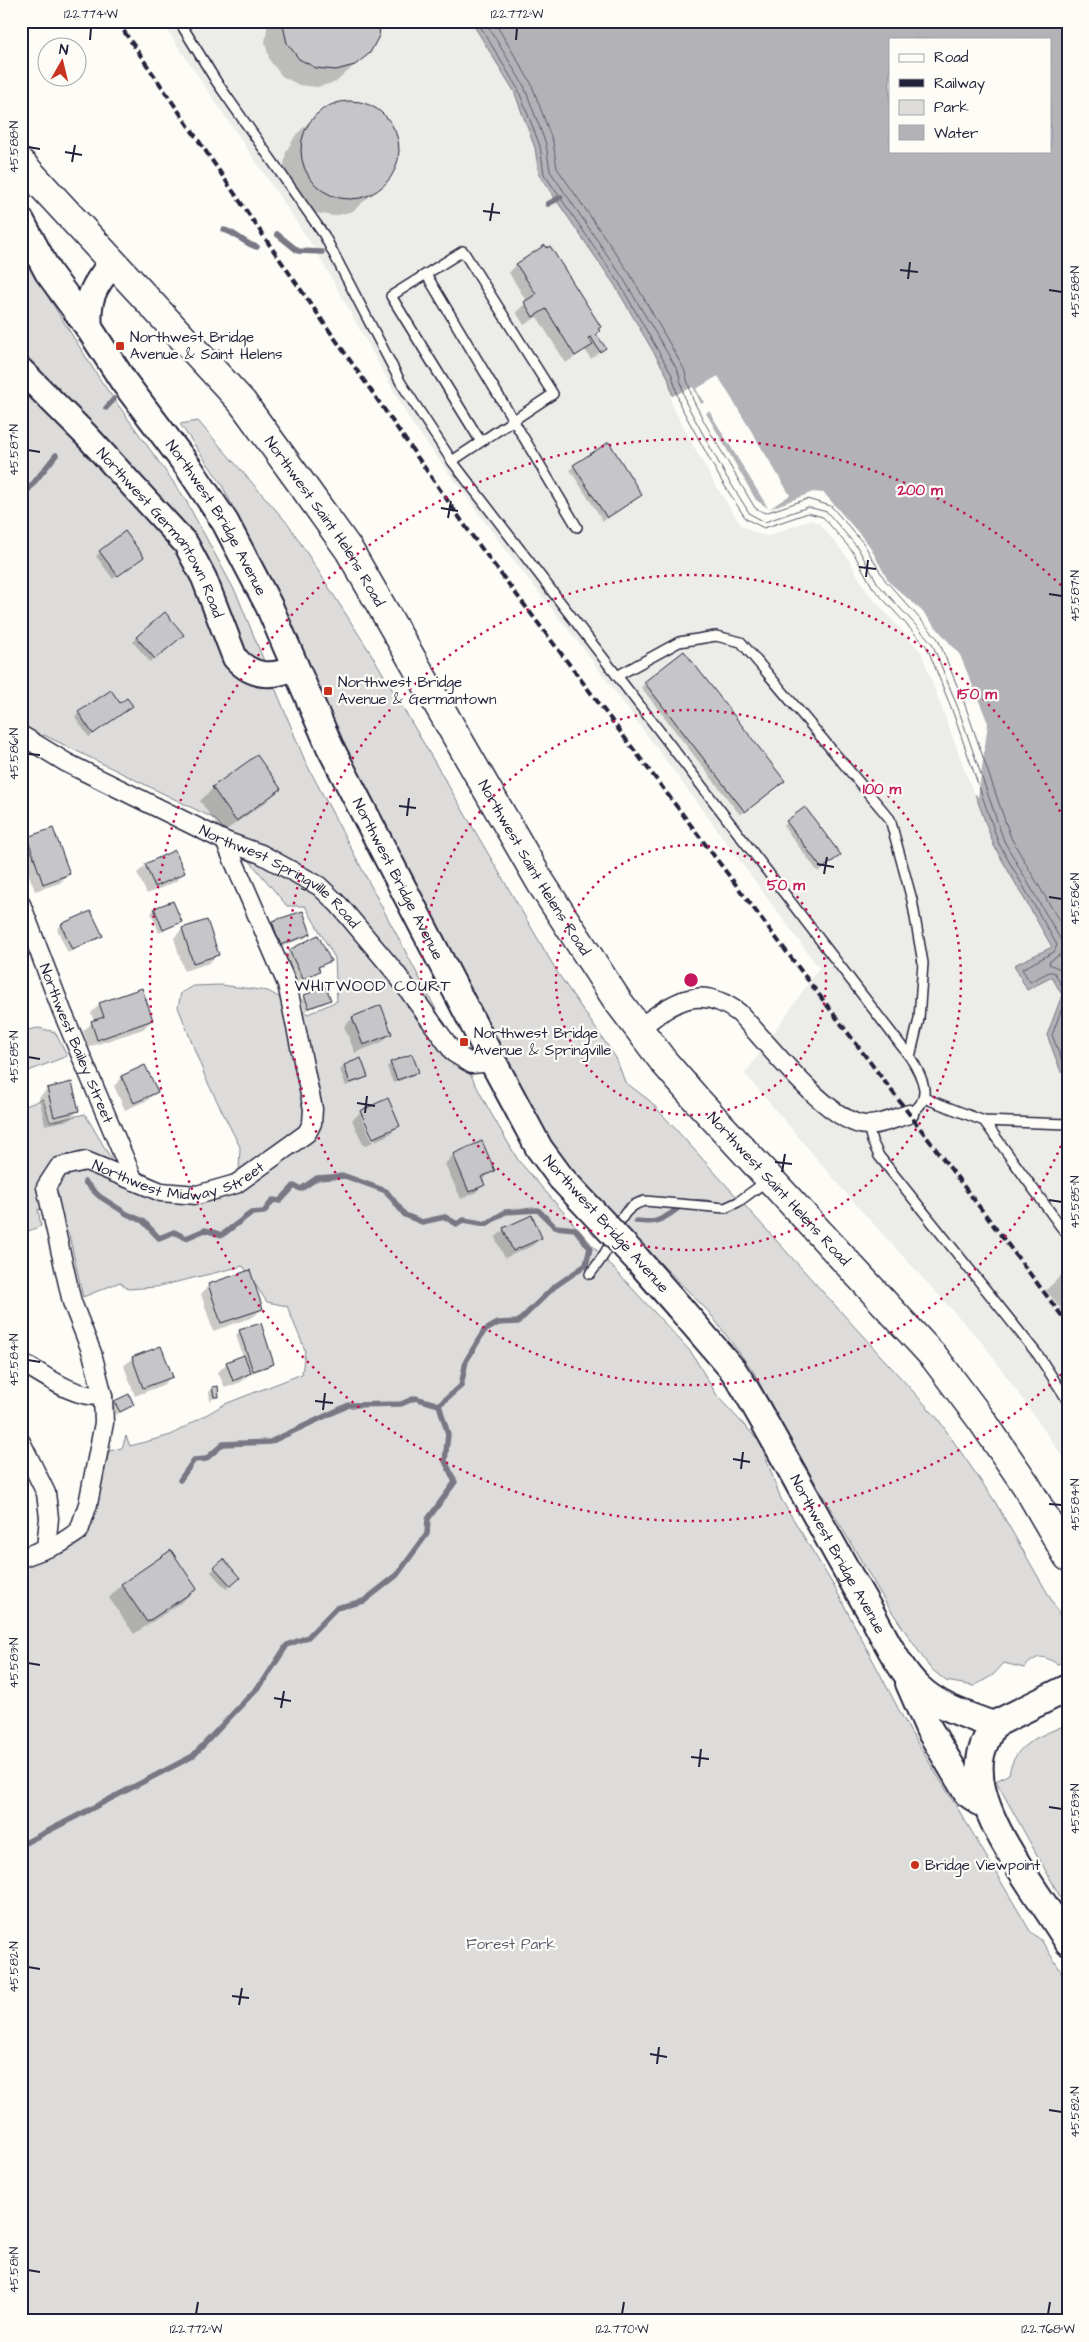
<svg xmlns="http://www.w3.org/2000/svg" width="1089" height="2342" viewBox="0 0 1089 2342" font-family="'Architects Daughter',sans-serif">
  <rect width="100%" height="100%" fill="#fdfcf7"/>
  <filter id="ink" filterUnits="userSpaceOnUse"><feTurbulence type="fractalNoise" baseFrequency=".02" numOctaves="2"/><feDisplacementMap in="SourceGraphic" scale="10" xChannelSelector="R" yChannelSelector="G"/><feConvolveMatrix kernelMatrix="1 2 1 2 8 2 1 2 1" color-interpolation-filters="sRGB"/></filter>
  <g filter="url(#ink)">
    <path fill="#ecece9" d="M161,21H471L514,91L535,148L539,175L614,284L668,377L675,407L810,518L820,521L923,650L994,846L1053,947L1015,965L1052,976L1062,995L1047,1035L1061,1072H1068V1464L985,1346L857,1206L745,1074L819,968L588,655L502,545L411,422L318,254Z"/>
    <path fill="#dddcdb" stroke="#807f8b" d="M21,254L101,381L184,497L237,595L305,761L488,1108L518,1160L593,1246L691,1352L718,1397L760,1442L781,1499L835,1588L910,1731L969,1827L1030,1931L1041,1940L1068,1982V2321H21V1567L80,1543L92,1523L109,1451L122,1448L126,1436L130,1446L171,1435L225,1404L302,1374L305,1350L287,1306L267,1302L243,1266L156,1287L128,1289L120,1282L83,1297L69,1234L43,1210L38,1209L41,1226L21,1234V1108L43,1099L50,1122L85,1114L110,1157L168,1185L198,1187L239,1172L240,1147L206,1079L178,1007L181,993L194,986L221,985L268,991L308,1014L337,1001L335,958L305,906H287L215,819L44,735L21,753Z
      M198,421L289,525L375,660L559,975L616,1058L625,1082L650,1101L938,1419L994,1500L1068,1629V1660L1057,1664C1042,1654 1037,1655 1024,1668L1004,1663L993,1675L974,1686L946,1681L930,1668L886,1603L785,1431L753,1371L708,1311L574,1176L542,1128L337,745L258,558L221,483L180,424Z
      M39,1028L55,1032L67,1056L21,1074V1031Z
      M1068,1724V1911L996,1781L1009,1774C1015,1742 1041,1736 1068,1724Z"/>
    <path fill="#b2b2b7" stroke="#787885" fill-rule="evenodd" d="M471,21H1068V1072H1061L1047,1035L1062,995L1052,977L1027,990L1014,965L1052,947L994,846L923,650L849,555L820,521L810,518L764,534L675,407L668,377L614,284L539,175L535,148L514,91ZM890,39H1050V151H890Z"/>
    <path fill="#fdfcf7" fill-rule="evenodd" d="M718,376L790,495L769,509L813,492L824,493L869,545L889,582L922,611L960,655L988,723L978,797L973,792L921,652L867,592L847,557L819,523L810,520L768,536L756,533L741,525L714,483L673,408L670,397L693,387L701,404L704,402L696,389ZM709,411L768,508L756,500L706,413Z"/>
    <path fill="#0003" d="M268,21H380L369,52L336,82L317,87L299,85L282,76L270,61L265,43Z
      M347,102L365,104L382,114L393,129L398,147L395,166L386,182L353,211L334,216L316,213L299,204L283,171L286,152L295,136L313,118L328,107Z
      M517,264L597,329L595,334L604,348L595,356L591,359L585,350L566,363L537,317L524,325L516,312L527,302L509,273Z
      M574,466L641,495L603,521L570,470Z
      M125,533L138,560L113,579L96,556Z
      M137,638H178L150,662L133,642Z
      M683,653L779,784L740,815L641,687Z
      M120,705L131,706L89,737L75,717L79,713Z
      M256,757L279,789L266,802L222,833L200,801L213,788Z
      M805,809L835,859L818,872L783,826Z
      M52,829L68,874L60,883L35,891L21,854V844L27,838Z
      M146,865L184,873L175,882L147,894L137,873Z
      M155,909L180,922L159,933L151,913Z
      M91,912L101,935L97,939L68,953L57,929L61,925Z
      M206,921L217,955L209,963L184,971L174,938L182,929Z
      M273,922L309,934L305,938L276,948L269,926Z
      M318,937L330,960L318,969V971L315,974L299,982L285,955Z
      M305,996L330,999L326,1003L305,1011L301,1000Z
      M100,1004L152,1020L143,1029L89,1047L83,1031L94,1021L91,1013Z
      M353,1018L391,1033L382,1042L355,1053L344,1026Z
      M391,1063L417,1072L413,1076L393,1083L387,1067Z
      M344,1066L366,1076L362,1080L346,1086L340,1070Z
      M122,1077L156,1091L148,1100L125,1110L114,1086Z
      M48,1089L78,1111L69,1120L45,1125L39,1097Z
      M361,1112L399,1125L390,1134L375,1141L363,1114H360L373,1142L364,1146L352,1120Z
      M482,1143L494,1170L481,1181L483,1185L475,1193L461,1199L445,1164L453,1155Z
      M504,1229L541,1237L532,1246L505,1258L495,1238Z
      M1068,1269V1318L1046,1290Z
      M209,1285L262,1309L253,1317L213,1331L201,1294Z
      M21,1309L24,1316L21,1319Z
      M240,1331L273,1364L269,1367L249,1374L241,1382L225,1388L218,1372L227,1363L243,1357L236,1335Z
      M160,1347L171,1377L163,1385L135,1396L124,1366L132,1358Z
      M213,1388L218,1396L210,1401L209,1392Z
      M115,1402L133,1405L116,1415L111,1406Z
      M215,1568L235,1582L226,1589L211,1572Z
      M122,1584L195,1589L182,1602L134,1634L109,1598Z"/>
    <g fill="none" stroke-linecap="round" stroke-linejoin="round">
      <path stroke="#5c5c6d" stroke-width="1" d="M477,21L518,89L540,146L544,174L618,281L672,375L680,405L721,480L746,519L764,528L808,513L823,517L853,552L873,588L927,647L952,710L999,844L1057,945L1054,952L1022,969L1030,982L1049,972H1054L1066,993V997L1052,1035L1064,1066L1068,1067
        M485,21L524,86L546,144L550,171L623,278L678,371L686,403L726,476L750,514L765,522L808,507L827,512L858,548L878,584L932,643L958,708L1004,841L1062,942L1061,954L1050,961L1049,964L1060,969L1068,982
        M494,21L531,83L553,142L557,168L630,274L684,369L693,400L706,425L755,508L765,513L807,499L831,506L864,544L885,580L938,639L965,705L1011,838L1068,936"/>
      <path stroke="#787885" stroke-width="5.5" d="M548,204L561,197
        M224,230C237,233 244,244 257,247
        M277,234L298,251L322,252
        M106,408L114,399
        M21,495H24L56,455
        M85,1182L99,1196L127,1214L143,1221L159,1238L174,1232L186,1238L205,1230L222,1235L251,1213L264,1212L273,1200L280,1201L294,1186L301,1189L317,1178L345,1176L386,1191L405,1215L422,1222L445,1217L457,1224L464,1220L486,1224L505,1212L538,1210L555,1227L575,1229L590,1248L586,1265L554,1287L518,1322L498,1323L484,1331L466,1361L461,1386L439,1405
        M636,1221C642,1221 650,1223 656,1221C681,1213 678,1197 710,1203
        M180,1480L194,1460L206,1459L223,1444L270,1442L349,1405L401,1404L415,1398L439,1405
        M21,1845L193,1756L263,1682L287,1645L308,1637L336,1608L364,1601L397,1575L427,1534L428,1519L455,1482L445,1461L448,1434L439,1405"/>
    </g>
    <path fill="#c6c6c8" stroke="#22223b" d="M282,21H381L379,36L370,53L355,65L336,70L316,68L299,59L287,43Z
      M301 150a49 49 0 1 1 98 0a49 49 0 1 1-98 0Z
      M545,245L547,248L550,246L601,327L598,329L600,331L596,334L606,348L600,352L591,337L588,338L593,345L575,356L546,309L533,317L524,302L536,294L516,264Z
      M609,442L642,495L607,518L573,465Z
      M125,531L144,557L118,576L99,551Z
      M165,612L184,635L155,659L136,637Z
      M684,651L785,781L745,812L644,682Z
      M111,690L120,703L127,698L133,706L93,734L78,712Z
      M257,755L281,789L236,821L212,787Z
      M805,807L841,855L822,869L786,821Z
      M53,828L70,874L43,884L27,837Z
      M175,850L185,873L155,887L145,864Z
      M173,901L182,922L163,930L154,908Z
      M91,911L103,936L72,950L61,924Z
      M303,911L311,934L280,945L272,921Z
      M207,920L219,955L193,963L182,928Z
      M318,935L331,961L318,967L320,971L303,979L289,950Z
      M326,987L331,1000L309,1008L304,995Z
      M142,988L153,1020L97,1040L91,1021L104,1017L99,1003Z
      M381,1005L392,1034L363,1045L352,1017Z
      M412,1054L419,1072L397,1080L390,1062Z
      M361,1058L368,1077L350,1083L344,1065Z
      M145,1065L158,1092L134,1103L121,1076Z
      M72,1082L79,1111L54,1117L47,1088Z
      M388,1098L400,1126L373,1138L360,1111Z
      M482,1141L495,1171L481,1177L485,1185L469,1192L453,1154Z
      M532,1215L542,1238L513,1251L503,1228Z
      M250,1270L263,1309L221,1323L208,1284Z
      M261,1323L274,1364L253,1371L239,1330Z
      M161,1346L173,1377L143,1388L132,1357Z
      M244,1355L251,1373L233,1381L226,1362Z
      M218,1386L219,1397H214L212,1387Z
      M129,1394L134,1405L120,1412L114,1401Z
      M171,1550L197,1589L147,1622L121,1584Z
      M224,1559L240,1578L231,1586L214,1567Z"/>
    <g fill="none" stroke-linecap="round" stroke-linejoin="round">
      <g stroke="#22223b" stroke-width="12">
        <path id="lane" d="M179,21L216,81L324,235L401,383L452,461L910,1057C922,1076 935,1100 909,1114
          M426,274L577,527
          M452,461L553,394L463,251L391,296L481,442
          M617,676L679,642L716,636L741,642L890,819L912,900L923,963L919,1019L910,1057
          M924,1098L984,1121L1064,1231
          M984,1121L1068,1124
          M868,1126L872,1141L879,1156L1038,1355L1068,1401
          M590,1274C596,1266 602,1259 606,1251C618,1231 620,1206 645,1201L725,1208L738,1202L768,1180"/>
      </g>
      <g stroke="#22223b" stroke-width="21">
        <g id="street">
          <path id="s1" d="M21,735L67,763L225,841L261,854L319,886L339,905L395,972L454,1053L472,1064L493,1062"/>
          <path id="s2" d="M21,904L62,1011L134,1181"/>
          <path d="M638,1029C673,1003 698,982 739,1013C765,1040 831,1127 868,1125C881,1125 895,1118 909,1114"/>
          <path d="M21,1362C46,1376 73,1398 103,1396"/>
          <path d="M21,1442L46,1493L49,1518L46,1548"/>
          <path id="s3" d="M21,1558L61,1543L79,1531L88,1504L104,1423L103,1396L92,1353L72,1302L46,1187L59,1167L86,1161L161,1192L197,1195L236,1184L307,1133L312,1123L313,1109L287,984L225,841"/>
        </g>
      </g>
      <g stroke="#22223b" stroke-width="28">
        <g id="secondary">
          <path id="s4" d="M21,370L86,435L186,544L204,578L235,658C253,678 273,678 296,667"/>
        </g>
      </g>
      <g stroke="#22223b" stroke-width="30">
        <g id="primary">
          <path id="s5" d="M21,221L48,272L89,328L124,382L189,468L225,522L269,606L330,747L493,1062L539,1148L561,1178"/>
          <path d="M89,328C86,298 94,286 112,263"/>
          <path id="s6" d="M679,1307L733,1370L743,1385C787,1459 826,1537 870,1611C884,1636 898,1668 919,1688C940,1708 967,1715 993,1725"/>
          <path d="M909,1683L929,1729L967,1793L987,1807"/>
          <path d="M993,1725C988,1736 981,1748 980,1761C974,1817 1040,1894 1068,1942"/>
          <path d="M993,1725L1068,1688"/>
        </g>
      </g>
      <g stroke="#22223b" stroke-width="31">
        <g id="highway">
          <path id="s7" d="M21,163L242,402L301,483L349,550L541,883L617,1000L664,1062L697,1100L935,1358L983,1422L1026,1485L1068,1557"/>
        </g>
      </g>
      <use href="#lane" stroke="#fdfcf7" stroke-width="9"/>
      <use href="#street" stroke="#fdfcf7" stroke-width="18"/>
      <use href="#secondary" stroke="#fdfcf7" stroke-width="24"/>
      <use href="#primary" stroke="#fdfcf7" stroke-width="26"/>
      <use href="#highway" stroke="#fdfcf7" stroke-width="28"/>
      <path stroke="#22223b" stroke-width="4" stroke-dasharray="8 4" stroke-linecap="butt" d="M117,21L269,244L473,537L1068,1324"/>
      <g stroke="#22223b" stroke-width="30" stroke-linecap="butt">
        <path id="primary-bridge" d="M561,1178L637,1259L679,1307"/>
      </g>
      <use href="#primary-bridge" stroke="#fdfcf7" stroke-width="26"/>
    </g>
  </g>
  <path fill="none" stroke="#22223b" stroke-width="2" d="M90,40L91,28M516,40L517,28M28,147L40,149M65,152L82,155M72,162L75,145M483,211L500,213M490,221L493,203M900,270L918,272M908,279L910,262M1049,290L1062,292M28,450L40,452M441,508L458,511M448,518L451,501M859,567L876,569M866,577L868,560M1049,594L1062,596M28,754L40,755M399,806L416,808M407,816L409,798M817,864L834,867M824,874L827,857M1049,897L1062,899M28,1057L40,1059M357,1103L375,1106M365,1113L367,1096M775,1162L792,1164M782,1172L785,1154M1049,1200L1062,1202M28,1360L40,1362M315,1401L333,1403M323,1410L325,1393M733,1459L750,1462M741,1469L743,1452M1049,1504L1062,1505M28,1663L40,1665M274,1698L291,1701M281,1708L284,1691M691,1757L709,1759M699,1767L701,1749M1049,1807L1062,1809M28,1967L40,1969M232,1996L249,1998M239,2005L242,1988M650,2054L667,2057M657,2064L659,2047M1049,2110L1062,2112M28,2270L40,2272M196,2314L198,2302M622,2314L624,2302M1048,2314L1050,2302"/>
  <g fill="none" stroke="#c2185b" stroke-width="2.5" stroke-dasharray="2.5 5">
    <circle cx="691" cy="980" r="135"/>
    <circle cx="691" cy="980" r="270"/>
    <path d="M1067 1132A405 405 0 1 1 1067 828"/>
    <path d="M1067 1369A541 541 0 1 1 1067 591"/>
  </g>
  <g fill="#c8321e" stroke="#fdfcf7" stroke-width="2">
    <rect x="115" y="341" width="10" height="10" rx="2.5"/>
    <rect x="323" y="686" width="10" height="10" rx="2.5"/>
    <rect x="459" y="1037" width="10" height="10" rx="2.5"/>
    <circle cx="915" cy="1865" r="5"/>
  </g>
  <g text-anchor="middle" dominant-baseline="central" stroke-width="4.5" stroke-linejoin="round" paint-order="stroke">
    <g font-size="15" fill="#22223b" stroke="#fdfcf7" text-anchor="start">
      <text x="130" y="337">Northwest Bridge<tspan x="130" dy="17">Avenue &amp; Saint Helens</tspan></text>
      <text x="338" y="682">Northwest Bridge<tspan x="338" dy="17">Avenue &amp; Germantown</tspan></text>
      <text x="474" y="1033">Northwest Bridge<tspan x="474" dy="17">Avenue &amp; Springville</tspan></text>
      <text x="925" y="1865">Bridge Viewpoint</text>
    </g>
    <g font-size="15" fill="#22223b" stroke="#fdfcf7">
      <text stroke="none"><textPath href="#s5" startOffset="356">Northwest Bridge Avenue</textPath></text>
      <text stroke="none"><textPath href="#s7" startOffset="471">Northwest Saint Helens Road</textPath></text>
      <text stroke="none"><textPath href="#s4" startOffset="216">Northwest Germantown Road</textPath></text>
      <text stroke="none"><textPath href="#s7" startOffset="876">Northwest Saint Helens Road</textPath></text>
      <text stroke="none"><textPath href="#s1" startOffset="296">Northwest Springville Road</textPath></text>
      <text stroke="none"><textPath href="#s5" startOffset="761">Northwest Bridge Avenue</textPath></text>
      <text stroke="none"><textPath href="#s2" startOffset="150">Northwest Bailey Street</textPath></text>
      <text stroke="none"><textPath href="#s3" startOffset="570">Northwest Midway Street</textPath></text>
      <text stroke="none"><textPath href="#s7" startOffset="1281">Northwest Saint Helens Road</textPath></text>
      <text transform="translate(606 1224) rotate(48)">Northwest Bridge Avenue</text>
      <text stroke="none"><textPath href="#s6" startOffset="295">Northwest Bridge Avenue</textPath></text>
    </g>
    <g font-size="15" fill="#5a5a6b" stroke="#fdfcf7">
      <text x="511" y="1944">Forest Park</text>
    </g>
    <g font-size="16" letter-spacing="1" fill="#22223b" stroke="#fdfcf7">
      <text x="373" y="986">WHITWOOD COURT</text>
    </g>
  </g>
  <circle cx="691" cy="980" r="8" fill="#c2185b" stroke="#fdfcf7" stroke-width="2.5"/>
  <g font-size="15" text-anchor="middle" font-weight="bold" fill="#c2185b" stroke="#fdfcf7" stroke-width="4.5" stroke-linejoin="round" paint-order="stroke">
    <text x="920" y="495">200 m</text>
    <text x="977" y="699">150 m</text>
    <text x="882" y="794">100 m</text>
    <text x="786" y="890">50 m</text>
  </g>
  <rect width="1089" height="2342" fill="none" stroke="#fdfcf7" stroke-width="55"/>
  <rect x="889" y="38" width="162" height="115" fill="#fdfcf7" stroke="#a5a5ac"/>
  <rect x="899" y="54" width="25" height="8" fill="#fdfcf7" stroke="#a5a5ac"/>
  <text x="934" y="62" font-size="15" fill="#22223b">Road</text>
  <rect x="899" y="79" width="25" height="8" fill="#22223b" stroke="#a5a5ac"/>
  <text x="934" y="88" font-size="15" fill="#22223b">Railway</text>
  <rect x="899" y="100" width="25" height="15" fill="#dddcdb" stroke="#a5a5ac"/>
  <text x="934" y="112" font-size="15" fill="#22223b">Park</text>
  <rect x="899" y="125" width="25" height="15" fill="#b2b2b7" stroke="#a5a5ac"/>
  <text x="934" y="138" font-size="15" fill="#22223b">Water</text>
  <g transform="translate(62 62) rotate(8)"><circle r="24" fill="#fdfcf7" stroke="#a5a5ac"/>
  <path d="M0-4L9 19L0 12L-9 19Z" fill="#c8321e"/>
  <text y="-8" font-size="14" font-weight="bold" text-anchor="middle" fill="#22223b">N</text>
  </g>
  <rect x="28" y="28" width="1034" height="2286" fill="none" stroke="#22223b" stroke-width="2"/>
  <g font-size="12" text-anchor="middle" fill="#22223b">
    <text x="91" y="18">122.774°W</text>
    <text x="517" y="18">122.772°W</text>
    <text transform="translate(14 147) rotate(-90)" y="4">45.588°N</text>
    <text transform="translate(1075 292) rotate(-90)" y="4">45.588°N</text>
    <text transform="translate(14 450) rotate(-90)" y="4">45.587°N</text>
    <text transform="translate(1075 596) rotate(-90)" y="4">45.587°N</text>
    <text transform="translate(14 754) rotate(-90)" y="4">45.586°N</text>
    <text transform="translate(1075 899) rotate(-90)" y="4">45.586°N</text>
    <text transform="translate(14 1057) rotate(-90)" y="4">45.585°N</text>
    <text transform="translate(1075 1202) rotate(-90)" y="4">45.585°N</text>
    <text transform="translate(14 1360) rotate(-90)" y="4">45.584°N</text>
    <text transform="translate(1075 1505) rotate(-90)" y="4">45.584°N</text>
    <text transform="translate(14 1663) rotate(-90)" y="4">45.583°N</text>
    <text transform="translate(1075 1809) rotate(-90)" y="4">45.583°N</text>
    <text transform="translate(14 1967) rotate(-90)" y="4">45.582°N</text>
    <text transform="translate(1075 2112) rotate(-90)" y="4">45.582°N</text>
    <text transform="translate(14 2270) rotate(-90)" y="4">45.581°N</text>
    <text x="196" y="2333">122.772°W</text>
    <text x="622" y="2333">122.770°W</text>
    <text x="1048" y="2333">122.768°W</text>
  </g>
</svg>
